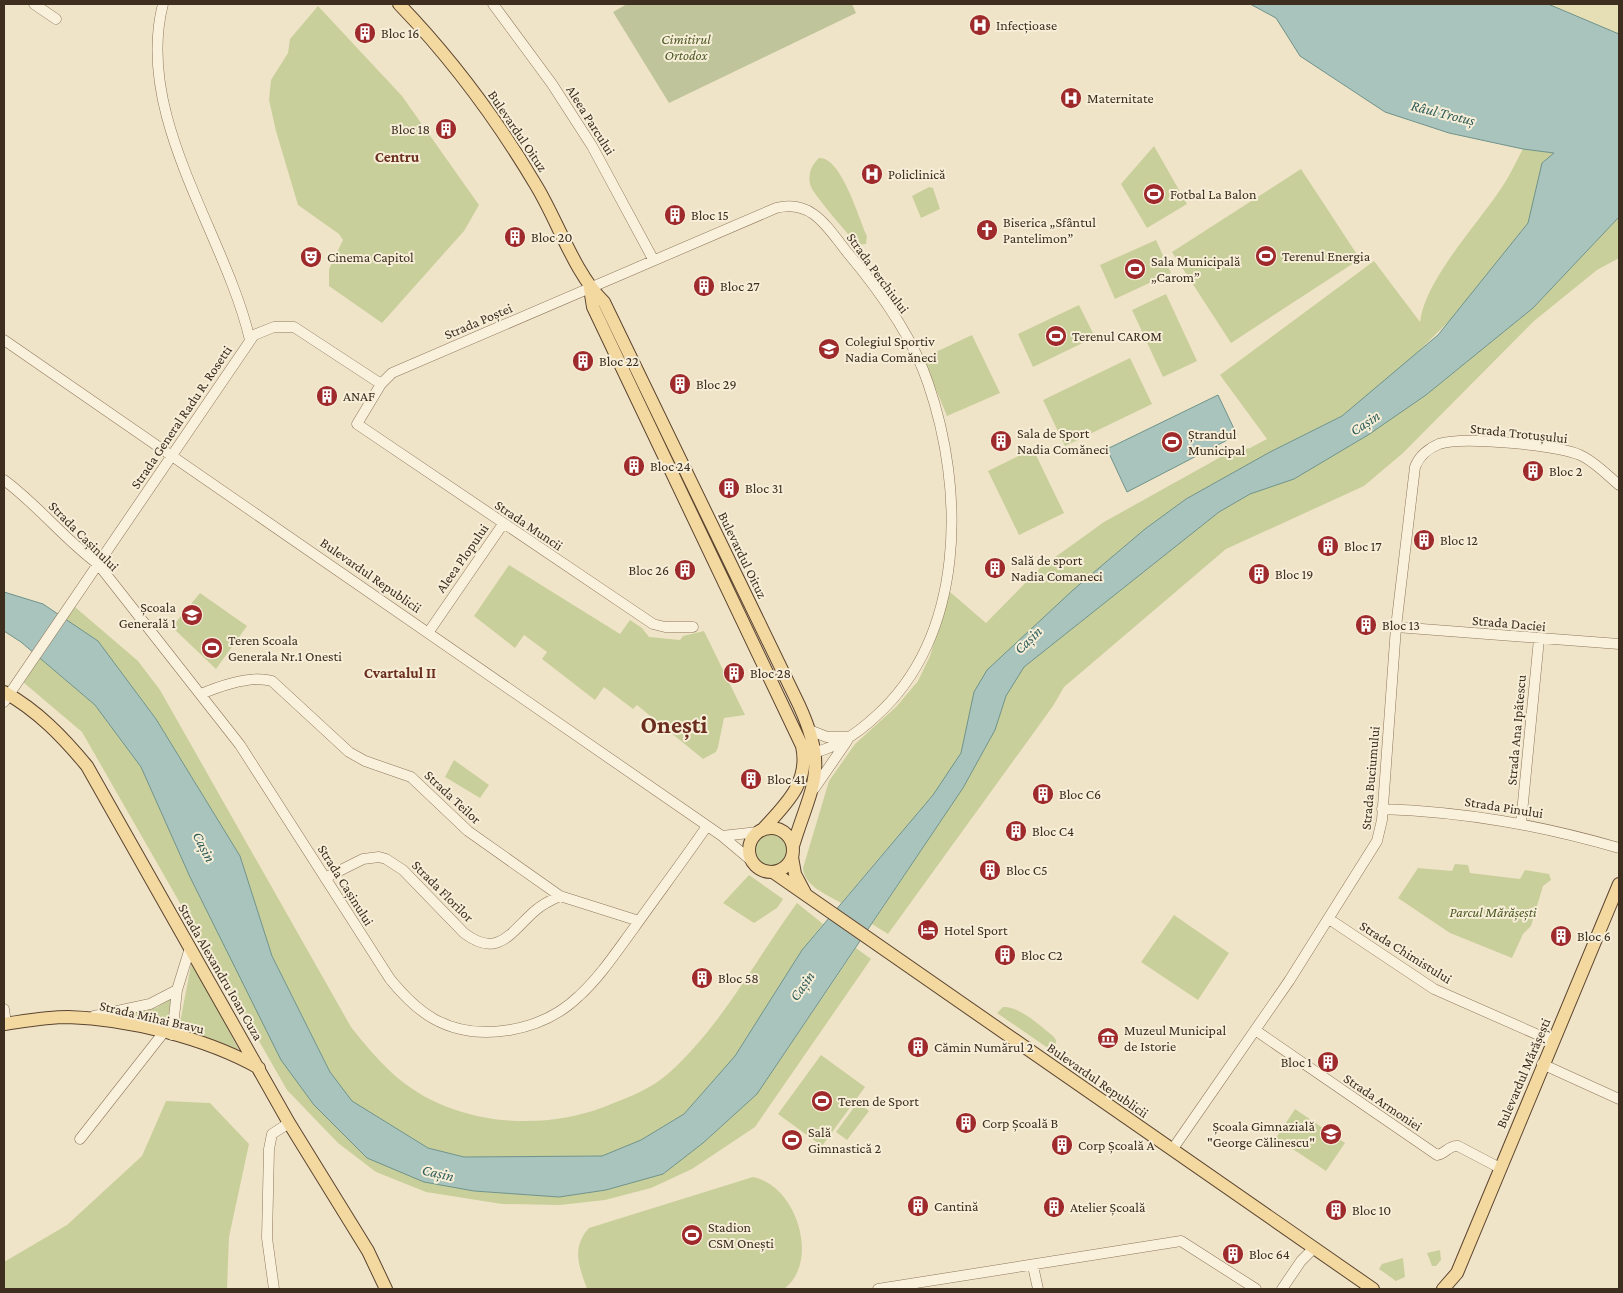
<svg xmlns="http://www.w3.org/2000/svg" width="1623" height="1293" viewBox="0 0 1623 1293" font-family="'Crimson Pro',serif">
  <rect width="100%" height="100%" fill="#f0e4c8"/>
  <path fill="#e6deb5" d="M1548,4H1619V34Z"/>
  <path fill="#c9cf9b" d="M318,6L402,96L479,205L464,231L382,323L329,286V269L343,240L339,234L298,205L276,131L269,100L271,80L288,53L290,39Z
    M1154,146L1187,204L1147,228L1121,184Z
    M1523,149L1555,153L1538,185L1528,223L1452,318L1406,364L1342,416L1270,452L1186,499L1145,529L1073,590L933,795L841,903C826,894 804,886 803,868L829,781L855,744L896,707L918,681L930,656L950,592L986,623L1040,568L1104,522L1226,454L1250,448L1267,439L1220,375L1374,261L1420,322C1425,280 1476,226 1500,190C1509,178 1515,163 1523,149Z
    M819,158C841,156 859,219 867,236L866,244L858,245C850,237 815,196 811,187C807,176 811,165 819,158Z
    M1301,169L1360,259L1231,343L1172,252Z
    M929,187L933,188L940,209L921,218L912,196Z
    M1619,217V258L1597,270L1534,321L1403,453L1364,486L1226,549L1064,687L1053,706L888,934L872,924L963,788L995,730L1006,696L1024,667L1219,512L1250,494L1294,479L1368,435L1426,395L1533,308Z
    M1156,240L1171,273L1115,299L1100,265Z
    M1166,294L1197,361L1163,377L1132,310Z
    M1079,305L1095,337L1033,367L1018,334Z
    M972,335L1000,393L947,416L923,358Z
    M1130,358L1152,404L1065,446L1043,400Z
    M1033,449L1064,513L1019,535L988,471Z
    M509,565L620,634L630,620L642,628L649,637L680,640L683,636L704,631L745,715L724,718L718,747L716,752L703,759L637,705L633,709L604,687L595,700L542,659L547,652L524,635L515,648L474,616Z
    M200,593L247,626L216,669L172,627Z
    M75,607L138,661L160,690L351,1027C363,1042 376,1058 391,1072C446,1124 536,1133 604,1107C629,1097 650,1090 670,1072C722,1025 756,959 797,903L823,924L802,950L735,1056L684,1114L641,1140L602,1156L464,1157L428,1148L352,1101L330,1072L272,956L240,856L156,719L98,641L66,620Z
    M40,658L95,705L141,767L190,877L282,1060L314,1105L424,1182L474,1191L559,1197L606,1190L663,1174L703,1143L757,1094L856,948L871,959L755,1127L692,1169L651,1188L605,1200L560,1205L502,1204L426,1192L376,1172L338,1143L287,1090L82,732L23,682Z
    M454,760L489,785L480,798L445,777Z
    M749 850a22 22 0 1 1 44 0a22 22 0 1 1-44 0Z
    M1455,864L1468,865L1470,873L1520,879L1525,870L1549,874L1551,880L1543,886L1531,926L1523,934L1512,958L1450,933L1398,898L1418,868L1452,871Z
    M749,875L783,899L777,908L754,923L723,903Z
    M1174,915L1229,953L1198,1000L1141,962Z
    M191,965L194,966L239,1050L179,1028Z
    M169,1000H171L167,1025L123,1014L156,1008Z
    M1003,1007C1020,1006 1040,1026 1053,1036L1056,1040L1055,1053L997,1013Z
    M821,1055L865,1087L822,1146L778,1114Z
    M166,1101L210,1103L249,1144L229,1237L227,1289H4V1262L67,1225L142,1156Z
    M858,1102L869,1111L847,1140L836,1132Z
    M1295,1109L1345,1143L1326,1171L1276,1138Z
    M753,1177C796,1185 821,1261 784,1289H587C579,1266 571,1248 589,1228Z
    M1440,1250L1441,1260L1436,1266H1432L1427,1253Z
    M1403,1258L1405,1277L1396,1281L1379,1269L1382,1264Z"/>
  <path fill="#bfc49a" d="M627,4H852L856,13L669,103L613,12Z"/>
  <path fill="#a9c4bc" stroke="#6f938a" d="M1250,4H1548L1619,34V217L1533,308L1426,395L1368,435L1294,479L1250,494L1219,512L1024,667L1006,696L995,730L963,788L757,1094L703,1143L663,1174L606,1190L559,1197L474,1191L424,1182L367,1158L314,1105L281,1060L190,877L141,767L95,705L21,642L4,631V592L43,604L98,641L156,719L240,856L272,956L330,1072L352,1101L428,1148L464,1157L602,1156L641,1140L684,1114L735,1056L802,950L933,795L961,753L974,692L987,670L1073,590L1145,529L1186,499L1270,452L1342,416L1438,335L1528,223L1542,163L1554,153L1523,149L1449,133L1385,112L1300,56L1276,18Z
    M1218,395L1237,435L1127,492L1107,449Z"/>
  <g fill="none" stroke-linecap="round" stroke-linejoin="round">
    <g stroke="#8d765c" stroke-width="11">
      <path id="minor" d="M34,4L56,19
        M163,4C134,117 225,233 250,340
        M493,4L552,84L592,146L653,259
        M4,340L722,836L753,862
        M4,480C38,505 64,539 98,564L240,745L390,979C403,995 416,1009 434,1019C479,1044 543,1031 579,996C600,977 617,951 634,928C658,894 683,861 707,826
        M693,627H665L653,624L357,424L381,384L392,373L776,208C812,199 827,227 847,252C879,290 912,335 928,383C965,490 966,635 876,716C857,734 834,749 808,754
        M1396,627L1619,644
        M428,633L503,524
        M201,694C220,686 252,675 272,681L349,752L365,761L411,777L468,831L560,896L639,921
        M4,702L254,335L274,327H294L381,384
        M809,730L827,737H847
        M814,789L847,741
        M1382,809C1466,812 1539,825 1619,848
        M1521,823L1539,639
        M722,836L758,832
        M325,878L363,859L379,857L386,859L403,870L464,933C499,960 512,930 536,910C543,904 551,900 560,896
        M1329,919L1434,989L1552,1041
        M4,1009L6,1024
        M94,1016L150,1004L177,990L190,948
        M1255,1030L1437,1155C1446,1154 1448,1145 1458,1146L1500,1168
        M172,1035L177,990
        M1542,1064L1619,1099
        M80,1139L164,1032
        M1172,1150L1289,981L1377,841L1382,820L1396,627L1415,467C1419,456 1429,448 1439,444C1462,436 1557,445 1580,455C1594,461 1607,475 1619,485
        M1033,1266L1038,1289
        M274,1289L267,1238L269,1149L272,1134L289,1123
        M878,1289L1181,1241L1256,1289
        M1282,1289L1301,1261L1314,1248"/>
    </g>
    <g stroke="#5b4430" stroke-width="14">
      <path id="major" d="M399,4C452,59 498,121 537,187C558,222 575,274 604,302L799,705C829,770 812,784 793,846
        M590,288L593,307L802,746C810,782 786,804 763,829
        M4,692C37,710 63,737 87,766L289,1123L368,1251L386,1289
        M749 850a22 22 0 1 1 44 0a22 22 0 1 1-44 0Z
        M792,857L795,874L805,893
        M773,872L1373,1289
        M4,1024C25,1021 47,1017 68,1017C129,1019 206,1038 259,1068
        M1443,1289L1457,1273L1619,884"/>
    </g>
    <use href="#minor" stroke="#faf1dc" stroke-width="10"/>
    <use href="#major" stroke="#f3d9a0" stroke-width="12"/>
  </g>
  <defs>
    <g id="hospital-disc" transform="scale(1.125)"><circle r="9.5" fill="#9e2a2b" stroke="#f7eed8"/><path d="M-5-5h3v3.5h4V-5h3V5h-3V1.5h-4V5h-3Z" fill="#fff"/></g>
    <g id="building-disc" transform="scale(1.125)"><circle r="9.5" fill="#9e2a2b" stroke="#f7eed8"/><path d="M-4-6H4V6H1V3H-1V6H-4ZM-2.5-4.3h1.7v1.8h-1.7ZM.8-4.3h1.7v1.8H.8ZM-2.5-1h1.7V.8h-1.7ZM.8-1h1.7V.8H.8Z" fill="#fff"/></g>
    <g id="stadium-disc" transform="scale(1.125)"><circle r="9.5" fill="#9e2a2b" stroke="#f7eed8"/><path d="M0-5a6.5 5 0 1 0 0 10a6.5 5 0 1 0 0-10ZM-3.5-1.8h7v3.6h-7Z" fill="#fff"/></g>
    <g id="church-disc" transform="scale(1.125)"><circle r="9.5" fill="#9e2a2b" stroke="#f7eed8"/><path d="M-1.2-6h2.4v3.5h3.3v2.4h-3.3V6h-2.4V-.1h-3.3v-2.4h3.3Z" fill="#fff"/></g>
    <g id="theatre-disc" transform="scale(1.125)"><circle r="9.5" fill="#9e2a2b" stroke="#f7eed8"/><path d="M-5-5.5Q0-4 5-5.5V0Q5 5 0 6Q-5 5-5 0ZM-3.3-2.5H-1v1.5H-3.3ZM1-2.5H3.3v1.5H1ZM-2.8 1Q0 5.5 2.8 1Z" fill="#fff"/></g>
    <g id="school-disc" transform="scale(1.125)"><circle r="9.5" fill="#9e2a2b" stroke="#f7eed8"/><path d="M0-5L7-2L0 1L-7-2ZM-4 1L0 2.5L4 1V4Q0 6-4 4Z" fill="#fff"/></g>
    <g id="hotel-disc" transform="scale(1.125)"><circle r="9.5" fill="#9e2a2b" stroke="#f7eed8"/><path d="M-6-4.5h1.5V1H6V5H4.5V3h-9V5H-6ZM-4 0a1.8 1.8 0 1 1 3.6 0ZM.5 0V-2.5h3Q6-2.5 6 0Z" fill="#fff"/></g>
    <g id="museum-disc" transform="scale(1.125)"><circle r="9.5" fill="#9e2a2b" stroke="#f7eed8"/><path d="M0-6L6-3V-2H-6V-3ZM-5-1h2V3h-2ZM-1-1h2V3h-2ZM3-1h2V3H3ZM-6 4H6V6H-6Z" fill="#fff"/></g>
  </defs>
  <g fill-rule="evenodd">
    <use href="#hospital-disc" x="980" y="25"/>
    <use href="#building-disc" x="365" y="33"/>
    <use href="#hospital-disc" x="1071" y="98"/>
    <use href="#building-disc" x="446" y="129"/>
    <use href="#hospital-disc" x="872" y="174"/>
    <use href="#stadium-disc" x="1154" y="194"/>
    <use href="#building-disc" x="675" y="215"/>
    <use href="#church-disc" x="987" y="230"/>
    <use href="#building-disc" x="515" y="237"/>
    <use href="#stadium-disc" x="1266" y="256"/>
    <use href="#theatre-disc" x="311" y="257"/>
    <use href="#stadium-disc" x="1135" y="269"/>
    <use href="#building-disc" x="704" y="286"/>
    <use href="#stadium-disc" x="1056" y="336"/>
    <use href="#school-disc" x="829" y="349"/>
    <use href="#building-disc" x="583" y="361"/>
    <use href="#building-disc" x="680" y="384"/>
    <use href="#building-disc" x="327" y="396"/>
    <use href="#building-disc" x="1001" y="441"/>
    <use href="#stadium-disc" x="1172" y="442"/>
    <use href="#building-disc" x="634" y="466"/>
    <use href="#building-disc" x="1533" y="471"/>
    <use href="#building-disc" x="729" y="488"/>
    <use href="#building-disc" x="1424" y="540"/>
    <use href="#building-disc" x="1328" y="546"/>
    <use href="#building-disc" x="995" y="568"/>
    <use href="#building-disc" x="685" y="570"/>
    <use href="#building-disc" x="1259" y="574"/>
    <use href="#school-disc" x="192" y="615"/>
    <use href="#building-disc" x="1366" y="625"/>
    <use href="#stadium-disc" x="212" y="648"/>
    <use href="#building-disc" x="734" y="673"/>
    <use href="#building-disc" x="751" y="779"/>
    <use href="#building-disc" x="1043" y="794"/>
    <use href="#building-disc" x="1016" y="831"/>
    <use href="#building-disc" x="990" y="870"/>
    <use href="#hotel-disc" x="928" y="930"/>
    <use href="#building-disc" x="1561" y="936"/>
    <use href="#building-disc" x="1005" y="955"/>
    <use href="#building-disc" x="702" y="978"/>
    <use href="#museum-disc" x="1108" y="1038"/>
    <use href="#building-disc" x="918" y="1047"/>
    <use href="#building-disc" x="1328" y="1062"/>
    <use href="#stadium-disc" x="822" y="1101"/>
    <use href="#building-disc" x="966" y="1123"/>
    <use href="#school-disc" x="1331" y="1134"/>
    <use href="#stadium-disc" x="792" y="1140"/>
    <use href="#building-disc" x="1062" y="1145"/>
    <use href="#building-disc" x="918" y="1206"/>
    <use href="#building-disc" x="1054" y="1207"/>
    <use href="#building-disc" x="1336" y="1210"/>
    <use href="#stadium-disc" x="692" y="1235"/>
    <use href="#building-disc" x="1233" y="1254"/>
  </g>
  <g text-anchor="middle" dominant-baseline="central" stroke-width="4" stroke-linejoin="round" paint-order="stroke">
    <g font-size="14" fill="#3d2e20" stroke="#f7eed8" text-anchor="start">
      <text x="996" y="25">Infecțioase</text>
      <text x="381" y="33">Bloc 16</text>
      <text x="1087" y="98">Maternitate</text>
      <text x="430" y="129" text-anchor="end">Bloc 18</text>
      <text x="888" y="174">Policlinică</text>
      <text x="1170" y="194">Fotbal La Balon</text>
      <text x="691" y="215">Bloc 15</text>
      <text x="1003" y="222">Biserica „Sfântul<tspan x="1003" dy="16">Pantelimon”</tspan></text>
      <text x="531" y="237">Bloc 20</text>
      <text x="1282" y="256">Terenul Energia</text>
      <text x="327" y="257">Cinema Capitol</text>
      <text x="1151" y="261">Sala Municipală<tspan x="1151" dy="16">„Carom”</tspan></text>
      <text x="720" y="286">Bloc 27</text>
      <text x="1072" y="336">Terenul CAROM</text>
      <text x="845" y="341">Colegiul Sportiv<tspan x="845" dy="16">Nadia Comăneci</tspan></text>
      <text x="599" y="361">Bloc 22</text>
      <text x="696" y="384">Bloc 29</text>
      <text x="343" y="396">ANAF</text>
      <text x="1017" y="433">Sala de Sport<tspan x="1017" dy="16">Nadia Comăneci</tspan></text>
      <text x="1188" y="434">Ștrandul<tspan x="1188" dy="16">Municipal</tspan></text>
      <text x="650" y="466">Bloc 24</text>
      <text x="1549" y="471">Bloc 2</text>
      <text x="745" y="488">Bloc 31</text>
      <text x="1440" y="540">Bloc 12</text>
      <text x="1344" y="546">Bloc 17</text>
      <text x="1011" y="560">Sală de sport<tspan x="1011" dy="16">Nadia Comaneci</tspan></text>
      <text x="669" y="570" text-anchor="end">Bloc 26</text>
      <text x="1275" y="574">Bloc 19</text>
      <text x="176" y="607" text-anchor="end">Școala<tspan x="176" dy="16">Generală 1</tspan></text>
      <text x="1382" y="625">Bloc 13</text>
      <text x="228" y="640">Teren Scoala<tspan x="228" dy="16">Generala Nr.1 Onesti</tspan></text>
      <text x="750" y="673">Bloc 28</text>
      <text x="767" y="779">Bloc 41</text>
      <text x="1059" y="794">Bloc C6</text>
      <text x="1032" y="831">Bloc C4</text>
      <text x="1006" y="870">Bloc C5</text>
      <text x="944" y="930">Hotel Sport</text>
      <text x="1577" y="936">Bloc 6</text>
      <text x="1021" y="955">Bloc C2</text>
      <text x="718" y="978">Bloc 58</text>
      <text x="1124" y="1030">Muzeul Municipal<tspan x="1124" dy="16">de Istorie</tspan></text>
      <text x="934" y="1047">Cămin Numărul 2</text>
      <text x="1312" y="1062" text-anchor="end">Bloc 1</text>
      <text x="838" y="1101">Teren de Sport</text>
      <text x="982" y="1123">Corp Școală B</text>
      <text x="1315" y="1126" text-anchor="end">Școala Gimnazială<tspan x="1315" dy="16">"George Călinescu"</tspan></text>
      <text x="808" y="1132">Sală<tspan x="808" dy="16">Gimnastică 2</tspan></text>
      <text x="1078" y="1145">Corp Școală A</text>
      <text x="934" y="1206">Cantină</text>
      <text x="1070" y="1207">Atelier Școală</text>
      <text x="1352" y="1210">Bloc 10</text>
      <text x="708" y="1227">Stadion<tspan x="708" dy="16">CSM Onești</tspan></text>
      <text x="1249" y="1254">Bloc 64</text>
    </g>
    <g font-size="14" font-style="italic" fill="#4d5a26" stroke="#f7eed8">
      <text x="686" y="39">Cimitirul<tspan x="686" dy="16">Ortodox</tspan></text>
      <text x="1493" y="912">Parcul Mărășești</text>
    </g>
    <g font-size="14" fill="#3d2e20" stroke="#f7eed8">
      <text transform="translate(591 120) rotate(58)">Aleea Parcului</text>
      <text transform="translate(518 131) rotate(56)">Bulevardul Oituz</text>
      <text transform="translate(878 273) rotate(54)">Strada Perchiului</text>
      <text transform="translate(478 321) rotate(-23)">Strada Poștei</text>
      <text transform="translate(181 417) rotate(-56)">Strada General Radu R. Rosetti</text>
      <text transform="translate(1519 433) rotate(6)">Strada Trotușului</text>
      <text transform="translate(529 525) rotate(34)">Strada Muncii</text>
      <text transform="translate(84 536) rotate(45)">Strada Cașinului</text>
      <text transform="translate(743 555) rotate(64)">Bulevardul Oituz</text>
      <text transform="translate(462 558) rotate(-55)">Aleea Plopului</text>
      <text transform="translate(371 575) rotate(35)">Bulevardul Republicii</text>
      <text transform="translate(1509 623) rotate(5)">Strada Daciei</text>
      <text transform="translate(1516 730) rotate(-85)">Strada Ana Ipătescu</text>
      <text transform="translate(1370 778) rotate(-85)">Strada Buciumului</text>
      <text transform="translate(453 797) rotate(43)">Strada Teilor</text>
      <text transform="translate(1504 807) rotate(9)">Strada Pinului</text>
      <text transform="translate(346 885) rotate(58)">Strada Cașinului</text>
      <text transform="translate(443 891) rotate(45)">Strada Florilor</text>
      <text transform="translate(1406 952) rotate(32)">Strada Chimistului</text>
      <text transform="translate(221 972) rotate(60)">Strada Alexandru Ioan Cuza</text>
      <text transform="translate(152 1017) rotate(13)">Strada Mihai Bravu</text>
      <text transform="translate(1523 1073) rotate(-67)">Bulevardul Mărășești</text>
      <text transform="translate(1098 1080) rotate(35)">Bulevardul Republicii</text>
      <text transform="translate(1383 1102) rotate(34)">Strada Armoniei</text>
    </g>
    <g font-size="15" font-style="italic" fill="#2f5d5a" stroke="#f7eed8">
      <text transform="translate(1443 113) rotate(14)">Râul Trotuș</text>
      <text transform="translate(1365 423) rotate(-33)">Cașin</text>
      <text transform="translate(1028 640) rotate(-44)">Cașin</text>
      <text transform="translate(204 847) rotate(63)">Cașin</text>
      <text transform="translate(802 986) rotate(-55)">Cașin</text>
      <text transform="translate(438 1173) rotate(13)">Cașin</text>
    </g>
    <g font-size="15" font-weight="bold" fill="#6b2e1e" stroke="#f7eed8">
      <text x="397" y="157">Centru</text>
      <text x="400" y="673">Cvartalul II</text>
    </g>
    <g font-size="24" font-weight="bold" fill="#6b2e1e" stroke="#f7eed8">
      <text x="674" y="724">Onești</text>
    </g>
  </g>
  <rect width="1623" height="1293" fill="none" stroke="#3d2e20" stroke-width="10"/>
</svg>
